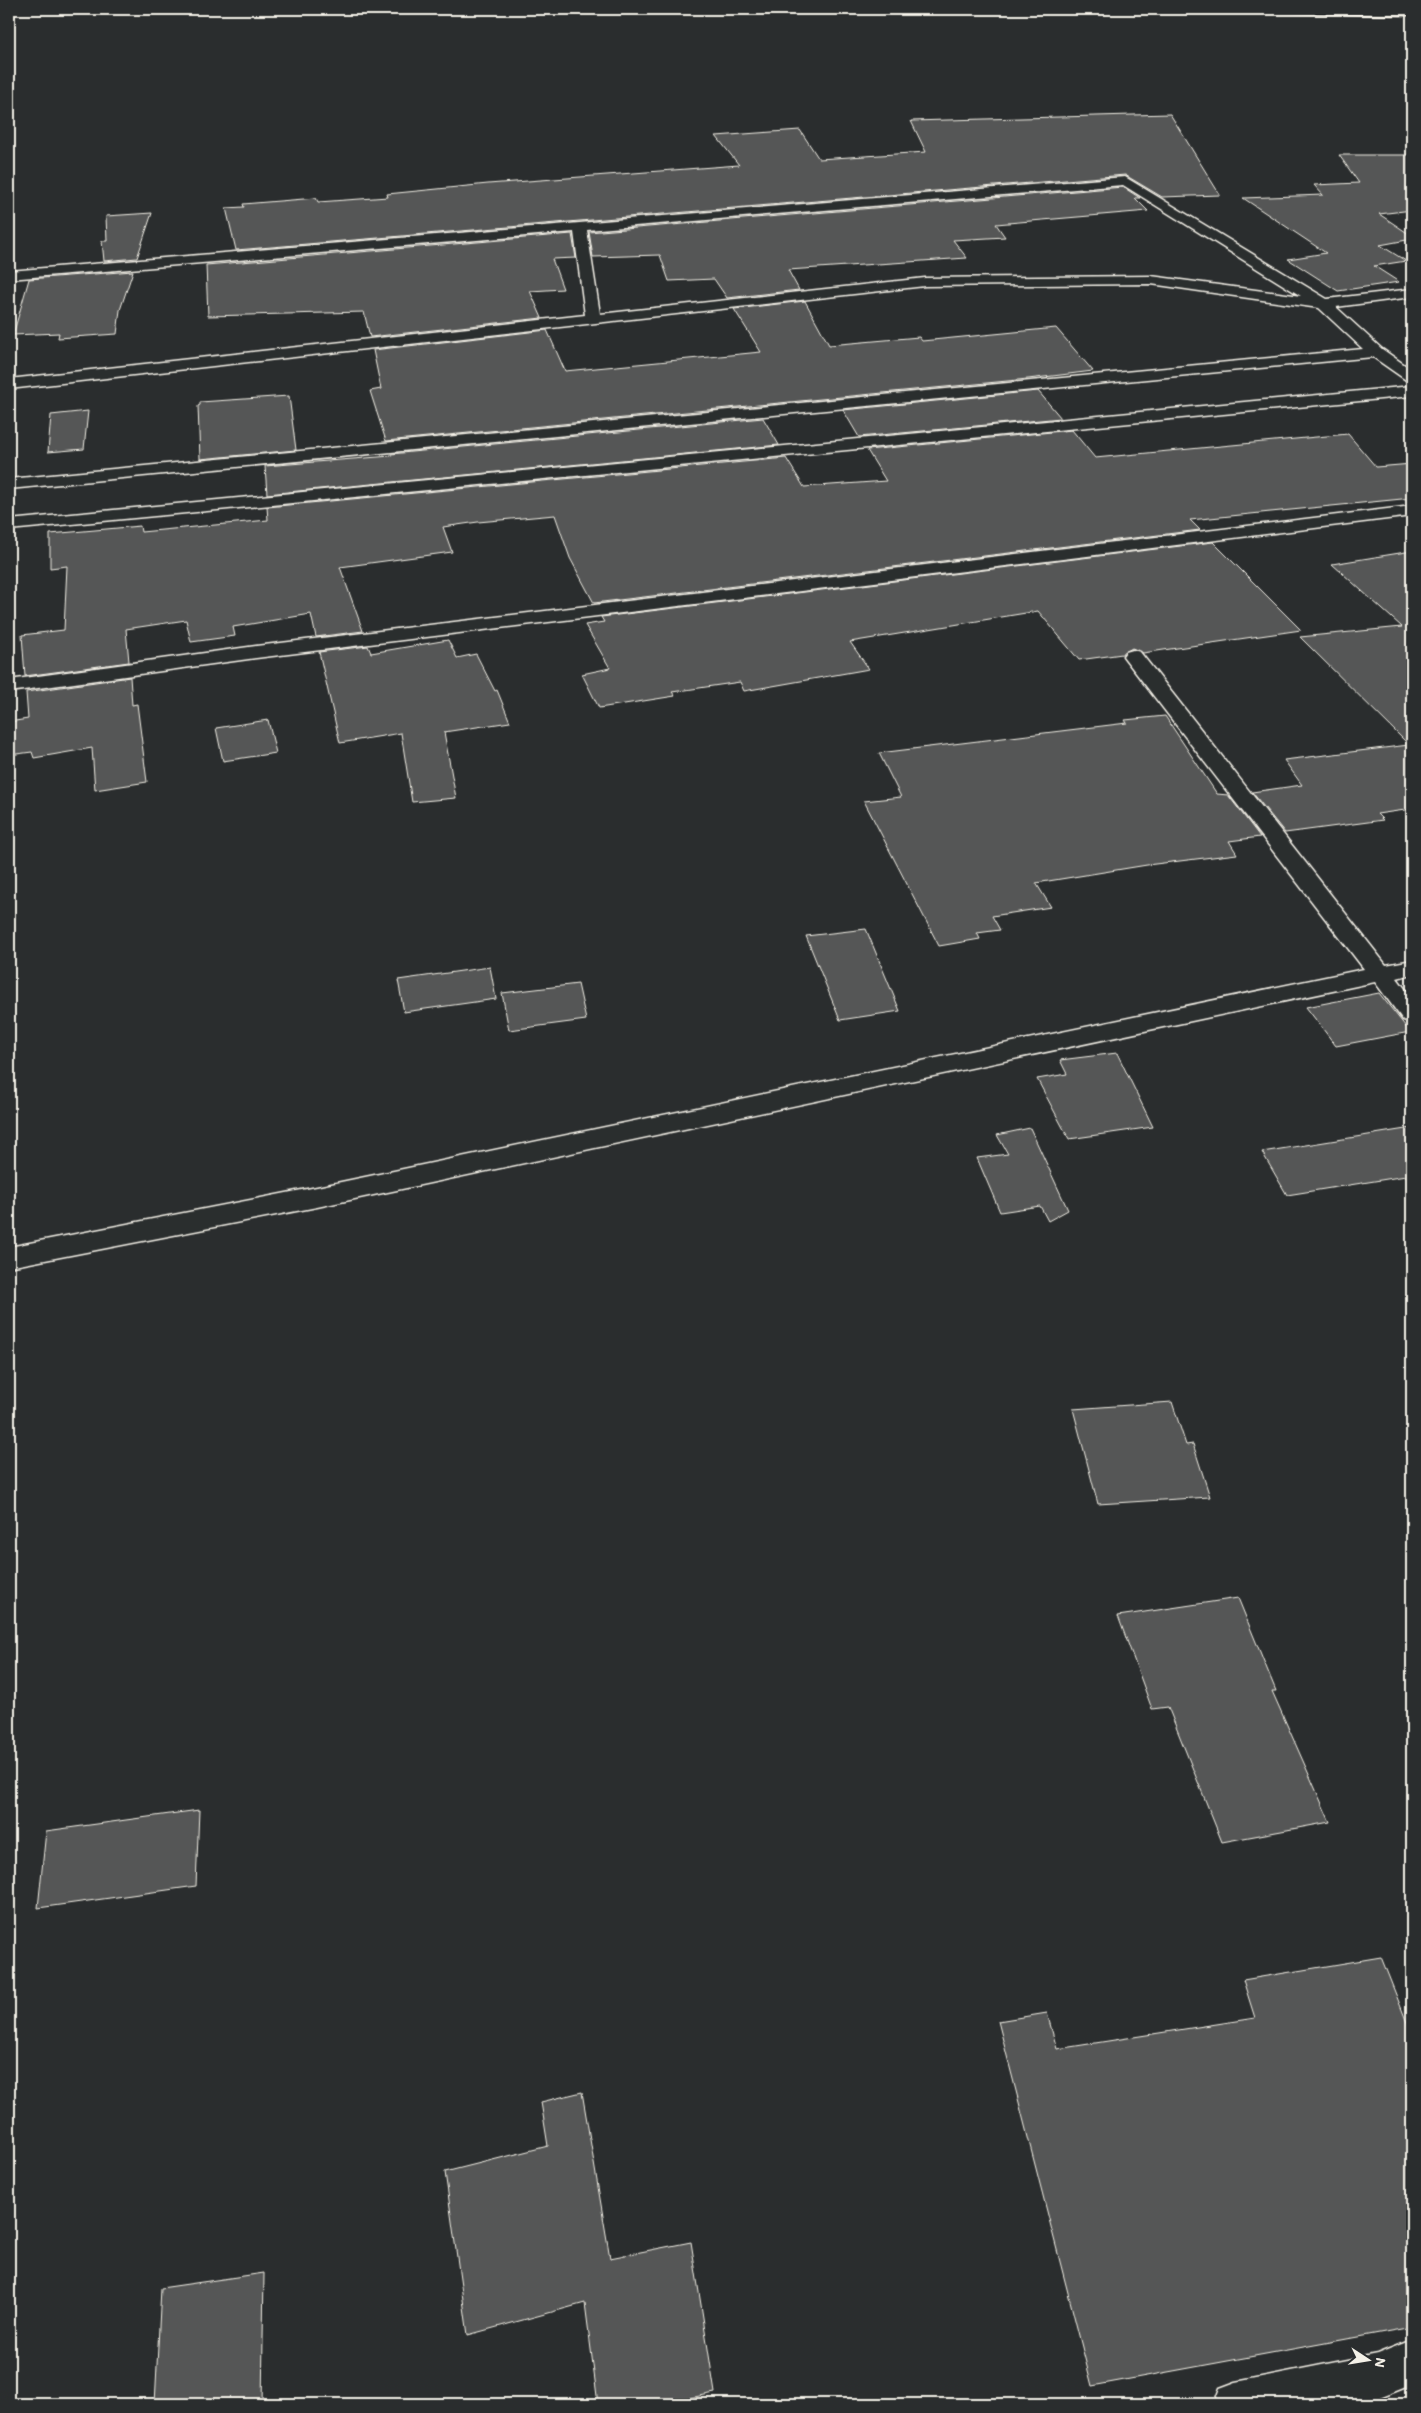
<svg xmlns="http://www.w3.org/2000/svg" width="1421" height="2413" viewBox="0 0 1421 2413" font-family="Itim,sans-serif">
  <rect width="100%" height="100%" fill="#2a2d2e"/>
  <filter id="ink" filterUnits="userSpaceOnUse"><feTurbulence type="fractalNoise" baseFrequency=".02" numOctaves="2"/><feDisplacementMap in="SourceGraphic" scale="10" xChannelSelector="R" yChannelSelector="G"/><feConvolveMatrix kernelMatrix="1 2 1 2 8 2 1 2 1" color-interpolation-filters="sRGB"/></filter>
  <g filter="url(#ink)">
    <path fill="#555756" stroke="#f4f1e8" d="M1170,114L1220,195L1162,197L1125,175L236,250L226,208L244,207L243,204L316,198L318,202L388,197L387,194L488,184L739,165L716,136L800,130L819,159L926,152L911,121Z
      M1339,155H1412V210L1379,214L1412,236V239L1380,245L1406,261L1374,266L1399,282L1338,291L1288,259L1326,253L1243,198L1323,195L1314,185L1359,183Z
      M1123,187L1140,198H1135L1148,211L996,224L1005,237L953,240L967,258L788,270L799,290L727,298L714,279L669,281L660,255L593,257L589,232Z
      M152,213L137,258L104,261L102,241H107L106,216Z
      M572,234L576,258L552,259L563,289L530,291L542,318L370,337L364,312L208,316L206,265Z
      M133,271L120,310L117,334L58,338L59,333L13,335L29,279Z
      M805,301L829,345L919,337L922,341L1056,328L1093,371L1028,379L386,441L370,391L381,389L373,350L547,330L565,371L761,352L734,309Z
      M1038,391L1061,418L859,437L843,410Z
      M289,396L296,450L200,459L198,406L200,405V402Z
      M88,411L84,449L48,452L51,415Z
      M763,418L779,445L267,494L265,466L391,456V454Z
      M1072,430L1095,458L1348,434L1376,467L1412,464V498L1190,520L1200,530L594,603L570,558L555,515L478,522L443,527L452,552L340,567L363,631L316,637L311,614L233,627L235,636L191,642L186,620L126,629L129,662L25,676L22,635L64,630L67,566L50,568V534L140,526L141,532L268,520L267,507L786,458L804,487L886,481L867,450Z
      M1213,542L1301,630L1143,653L1132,648L1122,654L1079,660L1038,611L850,642L869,669L744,691L740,682L672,692L675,696L599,708L582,674L610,668L585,625L604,622L601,617Z
      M1412,551V809L1377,814L1383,820L1285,833L1252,792L1302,785L1284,760L1409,745L1300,637L1402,627L1332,564Z
      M448,640L457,658L476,654L495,691L497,690L510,722L444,732L456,798L412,802L401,733L340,743L319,652L368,646L371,653Z
      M130,677L132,705L137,704L147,782L95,790L92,748L34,758L32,752L9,755V722L28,719L26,692Z
      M1165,716L1217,794L1228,795L1260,837L1229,841L1237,854L1147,865L1036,883L1051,907L992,916L1000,930L977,933L980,939L939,946L864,801L901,797L879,753L1127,723L1125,720Z
      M268,720L276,753L223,761L216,728Z
      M866,929L900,1011L840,1020L806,936Z
      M490,967L496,999L404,1012L398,980Z
      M578,984L586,1020L509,1030L502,993Z
      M1379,993L1410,1032L1336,1046L1306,1007Z
      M1117,1053L1153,1127L1069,1139L1037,1079L1067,1074L1060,1060Z
      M1030,1128L1068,1210L1048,1221L1040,1206L1000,1212L977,1158L1008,1154L997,1135Z
      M1412,1128V1175L1287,1195L1262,1152Z
      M1172,1402L1186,1445L1193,1444L1210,1497L1098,1504L1073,1409Z
      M1238,1598L1276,1691H1272L1330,1822L1222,1842L1168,1707L1152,1709L1118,1616Z
      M199,1810L196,1886L38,1908L46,1831Z
      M1381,1957L1412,2035V2327L1092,2386L998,2021L1047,2013L1057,2049L1255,2018L1243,1980Z
      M582,2092L610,2258L691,2242L715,2393L659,2404H598L585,2303L468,2335L445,2172L548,2146L541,2102Z
      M264,2273L262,2404H155L161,2288Z"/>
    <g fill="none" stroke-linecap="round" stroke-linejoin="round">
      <g stroke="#f4f1e8" stroke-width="3">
        <path id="minor" d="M1253,9H1412V15L1258,12Z
          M1125,177L1327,299L1412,289V297L1336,307L1382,349L1412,370V382L1406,380L1373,357L9,489V479L1363,349L1319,308L1151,284L925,286L9,389V379L585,315L574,232L9,279V271ZM1123,185L1301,296L1151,276L925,278L600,314L587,230Z
          M1412,386V396L9,530V520Z
          M1412,506V516L256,658L9,692V680L256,646Z
          M1133,650L1140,652L1386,965L1412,960V974L1397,978L1412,998V1022L1403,1020L1375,982L317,1207L9,1267V1247L317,1187L1364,969L1126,660L1123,656L1126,652Z
          M1412,2340V2384L1377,2398L1345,2404H1214L1220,2388L1236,2382L1377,2354Z"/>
      </g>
      <use href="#minor" fill="#2a2d2e" fill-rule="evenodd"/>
    </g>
  </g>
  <rect width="1421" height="2413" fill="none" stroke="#2a2d2e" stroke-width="30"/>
  <rect x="15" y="15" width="1391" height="2383" fill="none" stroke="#f4f1e8" stroke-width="2" filter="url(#ink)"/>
  <g transform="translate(1368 2360) rotate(102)" stroke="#2a2d2e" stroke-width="4" paint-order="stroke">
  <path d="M0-4L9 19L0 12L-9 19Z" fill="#f4f1e8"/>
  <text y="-8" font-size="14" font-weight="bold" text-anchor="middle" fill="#f4f1e8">N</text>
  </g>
</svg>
